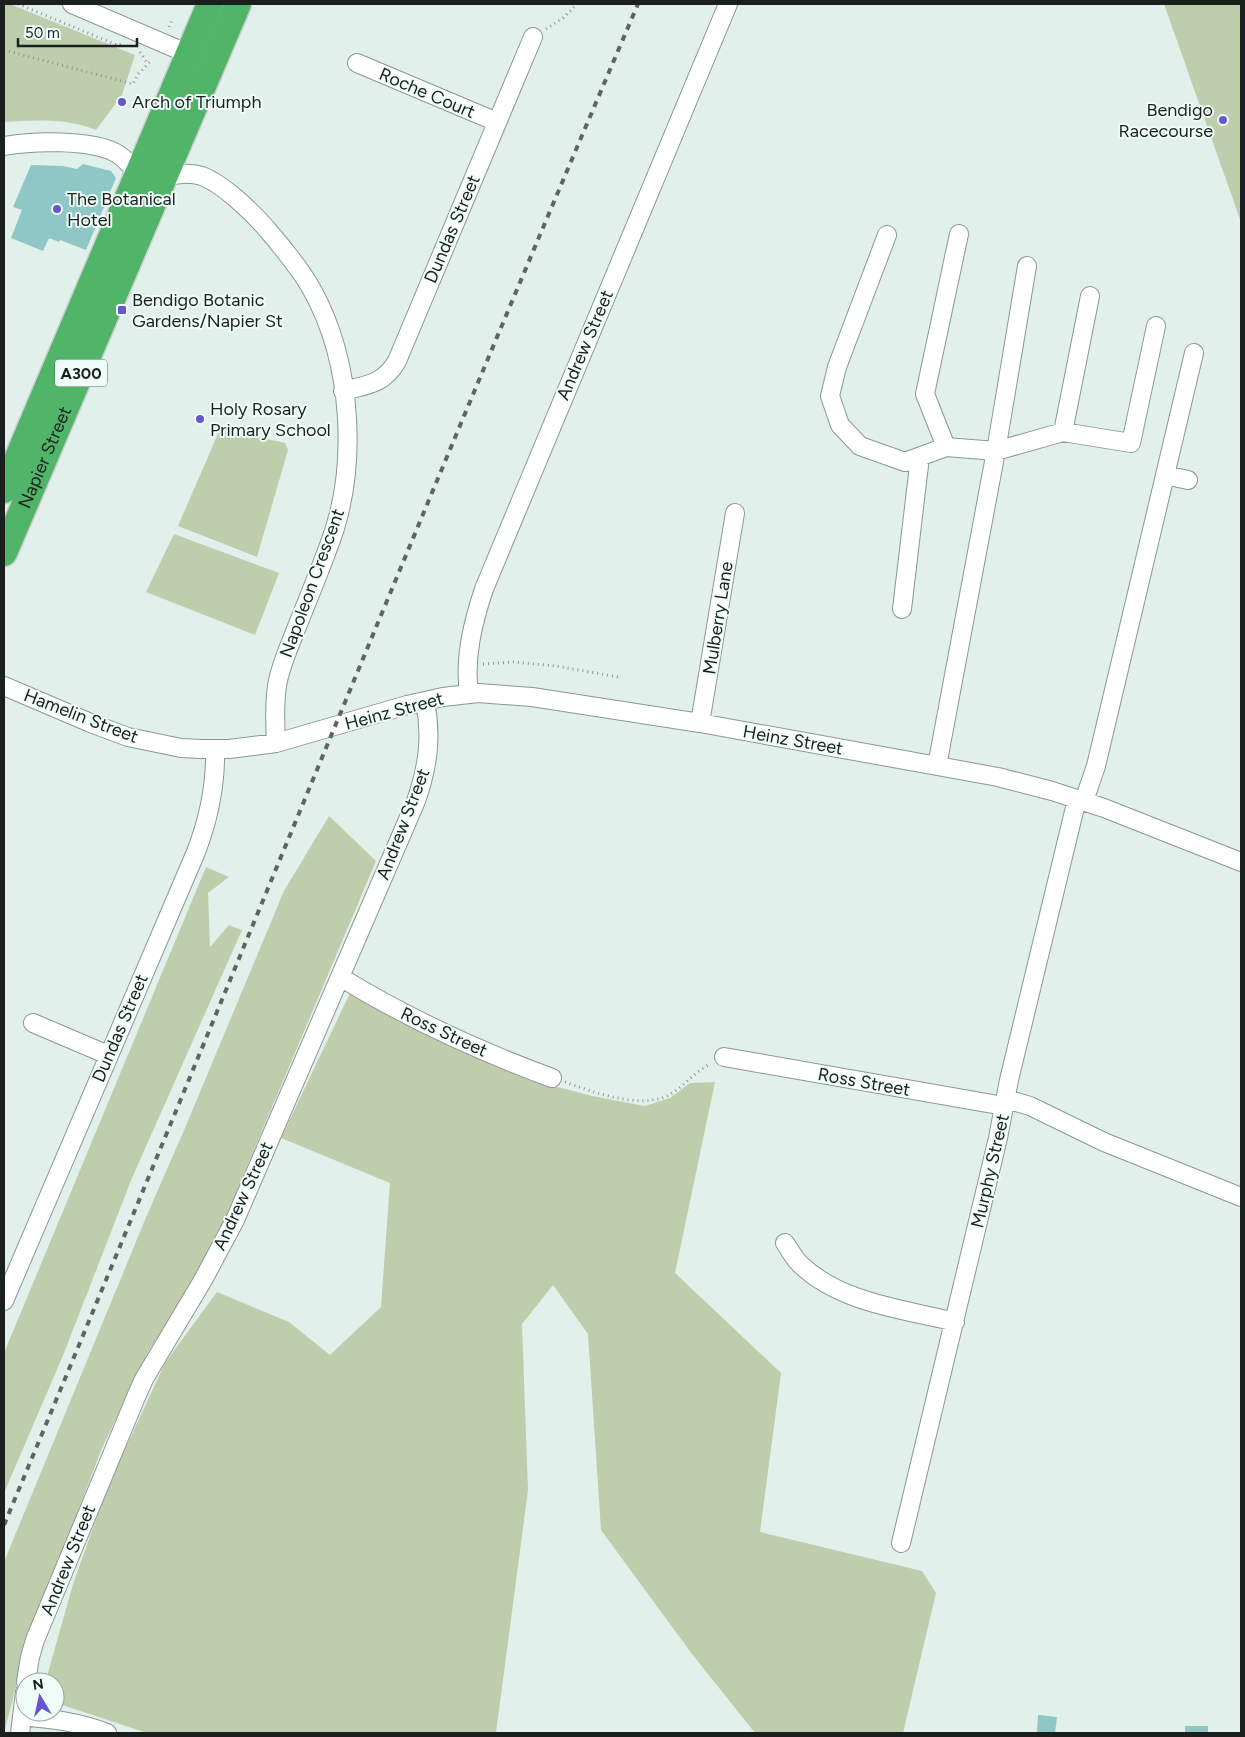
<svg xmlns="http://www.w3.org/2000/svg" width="1245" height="1737" viewBox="0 0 1245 1737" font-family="Figtree,sans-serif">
  <rect width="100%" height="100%" fill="#e2f0eb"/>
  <path fill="#becdab" d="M4,4H10L135,55L122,95L96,130C68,118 34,120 4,122Z
    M1164,4H1241V222L1169,18Z
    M220,429L285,443L288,450L257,557L178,526Z
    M174,534L279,573L255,635L146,592Z
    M329,816L376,861L221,1228L177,1309L149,1350L102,1448L26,1647L4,1733V1562L147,1215L185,1128L284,891Z
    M206,867L229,877L208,893L210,947L229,925L242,930L132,1178L64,1353L4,1493V1353Z
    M350,993L535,1081L592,1096L645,1106L670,1098L690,1083L715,1082L675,1273L781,1373L760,1532L922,1571L936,1593L903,1733H755L692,1654L601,1530L588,1334L553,1285L522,1324L528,1490L496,1733H147L56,1703L55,1682H50L48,1673L73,1584L108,1486L165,1363L217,1292L289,1322L330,1355L381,1307L390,1183L281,1138Z"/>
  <path fill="#8ec7c5" d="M83,164L111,171L116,178L86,250L60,240L59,242L49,238L43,251L11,238L22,210L13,207L31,165L63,166L77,169Z
    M1038,1715L1057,1717L1055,1733H1037Z
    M1185,1726H1208V1733H1185Z"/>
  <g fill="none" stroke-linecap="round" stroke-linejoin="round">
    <g stroke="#8a9792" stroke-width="20">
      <path id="minor" d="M72,4L198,58
        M357,63L497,122
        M4,146C32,141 90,139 116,153C125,158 131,166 138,174
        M165,177C176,174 190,172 202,176C223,184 251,211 266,228C282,247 299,267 311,288C353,362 359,470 328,548C318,575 307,602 296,629C289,648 280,666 277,686C274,705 275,724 276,743
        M887,235L837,367L830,396L840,425L860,446L905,462L946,447L996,451L1063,432L1131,443L1156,326
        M343,391C367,385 384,384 397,361L533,37
        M1063,432L1090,296
        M946,447L925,394L959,234
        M1165,475L1188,480
        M902,609L920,457
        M4,686L93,724L128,737L181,748L202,749H229L276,743L407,705L443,697L478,693L532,697L700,723L998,777L1052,791L1104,808L1241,862
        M469,693C464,658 473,622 484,589L728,4
        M700,723L735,513
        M937,766L996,451L1027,266
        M1084,801L1096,766L1194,353
        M340,977C407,1018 479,1051 552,1078
        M33,1023L108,1055
        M724,1057L1004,1106
        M1006,1099L1030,1106L1104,1142L1241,1197
        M785,1243C790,1250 794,1259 801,1265C841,1303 903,1309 955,1322
        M4,1301L196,852C209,818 216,785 215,749
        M901,1543L998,1138L1009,1080L1077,799
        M26,1682L30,1657L35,1640L136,1397L144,1379L203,1280L235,1220L416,801C428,767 432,736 425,701
        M22,1716C52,1719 80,1722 107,1733
        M20,1733L25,1692"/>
    </g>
    <g stroke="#cdcece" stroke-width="29">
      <g id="highway">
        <path d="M4,490L210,4"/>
        <path id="s1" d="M4,553L238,4"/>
      </g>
    </g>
    <path stroke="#8d9794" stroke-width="3" stroke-dasharray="1 4" stroke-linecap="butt" d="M18,4L117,45L123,44
      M169,27L173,18
      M546,29L563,18L577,4
      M4,50L133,84L138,74L151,61
      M140,52L148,64
      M483,664L513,662L556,666L618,677
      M565,1082C593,1092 638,1109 667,1096C683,1088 694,1072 710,1064"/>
    <use href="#minor" stroke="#fff" stroke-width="18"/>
    <use href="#highway" stroke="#50b469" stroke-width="26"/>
    <path stroke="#5d6562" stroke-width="4" stroke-dasharray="6 6" stroke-linecap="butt" d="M4,1525C216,1018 422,509 638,4"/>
  </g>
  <g fill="#6756d0" stroke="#effdf8" stroke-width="2">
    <circle cx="122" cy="102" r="5"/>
    <circle cx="1223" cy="120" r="5"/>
    <circle cx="57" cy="209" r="5"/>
    <rect x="117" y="305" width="10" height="10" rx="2.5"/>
    <circle cx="200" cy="419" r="5"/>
  </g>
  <g text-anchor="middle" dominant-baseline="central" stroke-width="4" stroke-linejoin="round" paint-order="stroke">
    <rect fill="#effdf8" stroke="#5b625f" stroke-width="1" x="55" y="359.5" width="52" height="27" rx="4"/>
    <g font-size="16" font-weight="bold" fill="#1b201e">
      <text x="81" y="373">A300</text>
    </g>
    <g font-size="18" fill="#1b201e" stroke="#effdf8">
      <text transform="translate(427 93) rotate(23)">Roche Court</text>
      <text transform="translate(452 229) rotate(-67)">Dundas Street</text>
      <text transform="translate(585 345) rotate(-67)">Andrew Street</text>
      <text stroke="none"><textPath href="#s1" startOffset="104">Napier Street</textPath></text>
      <text transform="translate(312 583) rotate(-70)">Napoleon Crescent</text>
      <text transform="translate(718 618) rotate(-81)">Mulberry Lane</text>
      <text transform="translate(394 711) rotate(-15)">Heinz Street</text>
      <text transform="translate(81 716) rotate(21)">Hamelin Street</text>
      <text transform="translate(793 740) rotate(10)">Heinz Street</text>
      <text transform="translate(403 824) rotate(-69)">Andrew Street</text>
      <text transform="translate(120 1028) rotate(-67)">Dundas Street</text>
      <text transform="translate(444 1032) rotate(25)">Ross Street</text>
      <text transform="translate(864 1082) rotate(10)">Ross Street</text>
      <text transform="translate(990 1171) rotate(-77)">Murphy Street</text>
      <text transform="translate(243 1196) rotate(-65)">Andrew Street</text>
      <text transform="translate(68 1560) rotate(-68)">Andrew Street</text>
    </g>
    <g font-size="18" fill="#1b201e" stroke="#effdf8" text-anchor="start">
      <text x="132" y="102">Arch of Triumph</text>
      <text x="1213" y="110" text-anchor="end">Bendigo<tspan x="1213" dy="21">Racecourse</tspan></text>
      <text x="67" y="199">The Botanical<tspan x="67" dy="21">Hotel</tspan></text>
      <text x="132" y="300">Bendigo Botanic<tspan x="132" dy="21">Gardens/Napier St</tspan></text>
      <text x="210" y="409">Holy Rosary<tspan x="210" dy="21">Primary School</tspan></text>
    </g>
  </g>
  <rect width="1245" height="1737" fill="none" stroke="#1b201e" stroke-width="10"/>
  <g transform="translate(40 1697) rotate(351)"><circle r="24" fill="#effdf8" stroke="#9aa5a1"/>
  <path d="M0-4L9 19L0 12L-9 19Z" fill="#6756d0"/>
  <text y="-8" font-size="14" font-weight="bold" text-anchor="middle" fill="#1b201e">N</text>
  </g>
  <path d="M18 38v8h119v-8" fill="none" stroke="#1b201e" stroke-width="2.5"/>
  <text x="25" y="38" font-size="15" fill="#1b201e" stroke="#effdf8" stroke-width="4" paint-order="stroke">50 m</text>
</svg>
